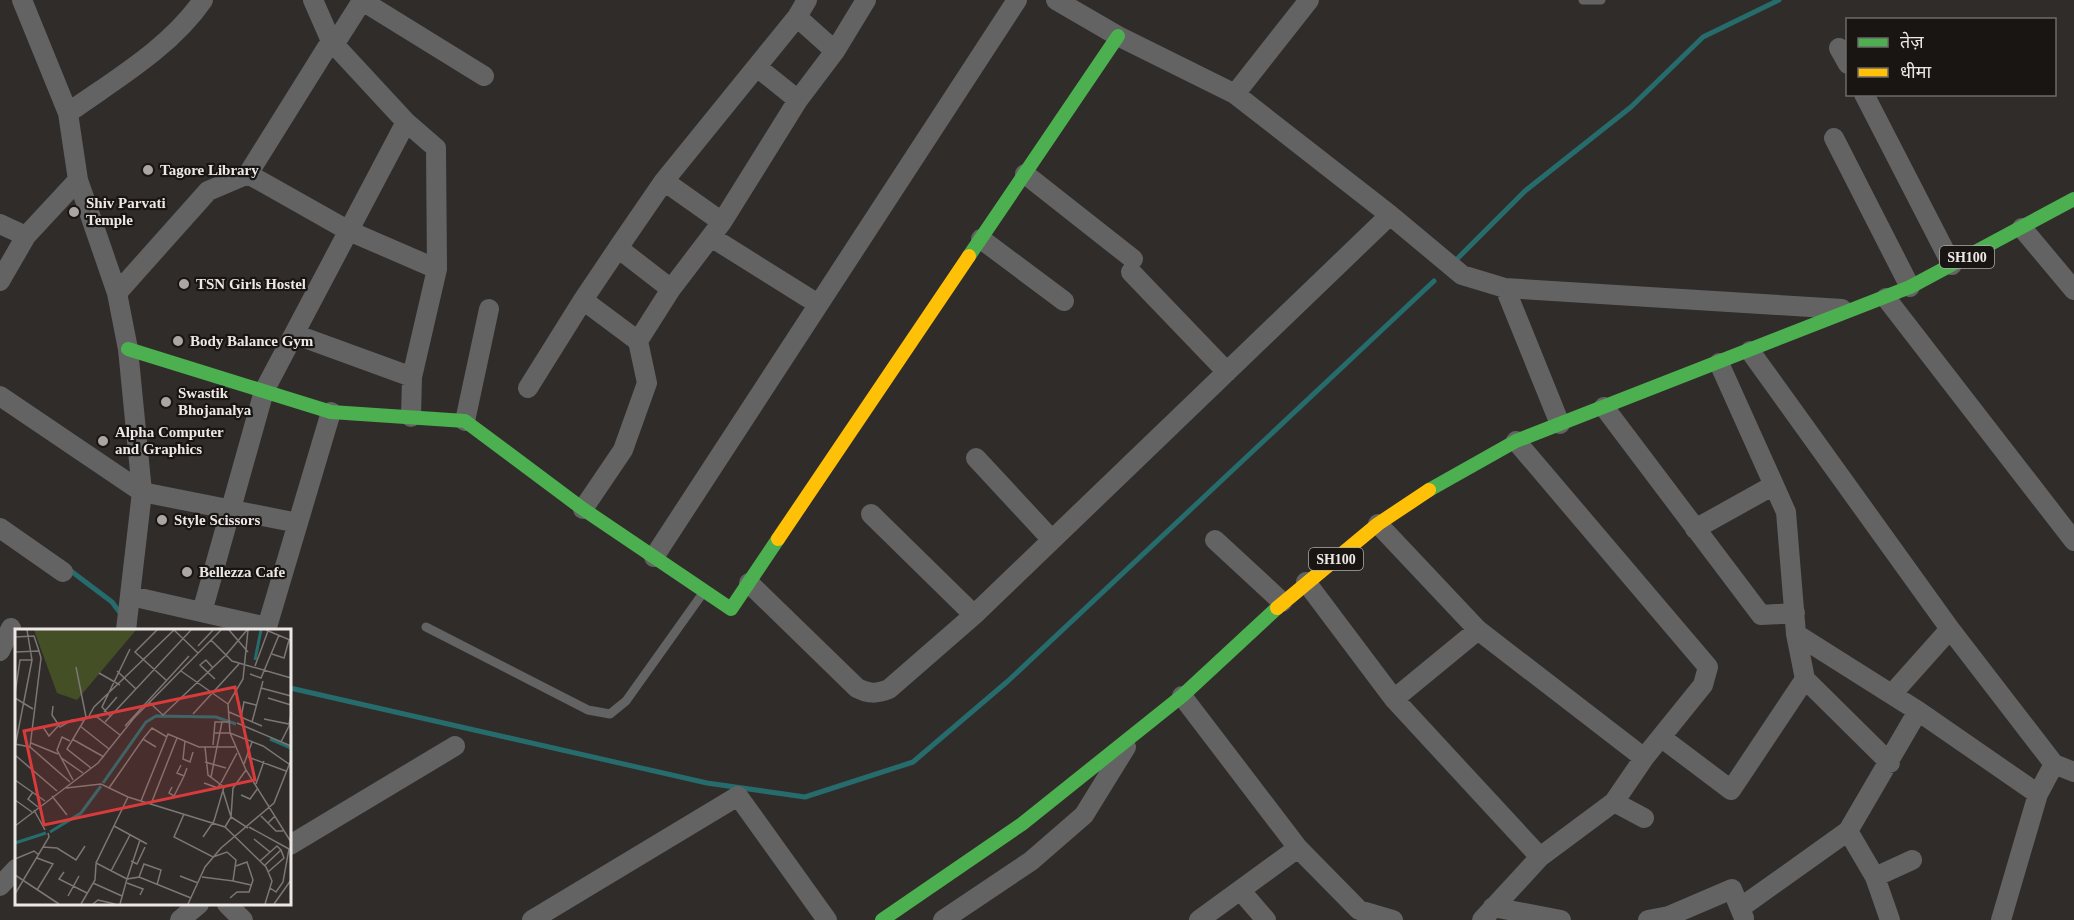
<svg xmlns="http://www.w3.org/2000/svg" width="2074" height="920" viewBox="0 0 2074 920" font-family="'Times New Roman','Noto Sans Devanagari',serif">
  <rect width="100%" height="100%" fill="#302c2a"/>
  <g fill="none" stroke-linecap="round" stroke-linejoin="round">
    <path stroke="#266c6d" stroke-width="5" d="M1457,259L1525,191L1631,107L1703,37L1779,0
      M67,568L112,602L121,614
      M290,688L707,783L805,797L913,762L1008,681L1434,281"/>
    <path stroke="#636364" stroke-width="9" d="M1583,0H1601
      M426,627L588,710L610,714L626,701L703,593"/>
    <path stroke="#636364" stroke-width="20" d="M22,0L68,113L78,180L117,293L128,349L142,492L126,630
      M313,0L331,41L406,122L436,148L437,269L412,377L411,417
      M1056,0L1118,36L1235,94L1390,215L1462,275L1505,288L1842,309
      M797,17L807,0
      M334,45L360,4L369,5L484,76
      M1839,48L1848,64
      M835,51L866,0
      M1235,94L1309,0
      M1864,94L1952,265
      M68,113C114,80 170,48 203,0
      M1834,138L1910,287
      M248,174L349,231L437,269
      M1025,174L1133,259
      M664,181L797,17L835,51L798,100
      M722,222L798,100L757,67
      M0,224L26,236
      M2022,228L2074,290
      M711,237L818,304
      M981,239L1064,301
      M618,248L664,181L722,222L671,289
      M1131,272L1227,372
      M0,281L26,236L78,180
      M1505,288L1560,424
      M117,293L208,191L248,174L331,41
      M1886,298L2074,541
      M583,300L618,248L671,289L638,341
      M294,334L412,377
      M1750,351L1950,629L2054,764L2074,772
      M528,388L583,300L638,341L647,383L623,450L583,509
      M0,396L142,492L298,523
      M1604,407L1761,615L1795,613
      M465,421L489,309
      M976,458L1052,540
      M871,514L974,615L1390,215
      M1378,524L1478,630L1644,758
      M0,528L63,572
      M1695,529L1774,485
      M1215,540L1282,602
      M654,557L1017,0
      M1306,582L1394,699L1540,857
      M749,583L857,688C869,694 876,694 889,689L974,615
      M131,596L267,627L331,412
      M202,612L264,391L406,122
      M1796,634L1918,711L2038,794
      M0,651L11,628
      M1805,679L1890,763
      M1892,694L1950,629
      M1182,696L1298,848L1359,910L1393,920
      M1394,699L1478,630
      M1662,738L1731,790L1805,679L1796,634L1786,512L1719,363
      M1614,802L1644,818
      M1848,831L1918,711
      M290,845L455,746
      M1875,877L1912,860
      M0,886L16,869
      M1241,891L1266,920
      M227,904L243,920
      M1493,907L1561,920
      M1740,908L1848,831L1875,877L1890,920
      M180,920L199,904
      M532,920L738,796L827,920
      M943,920L1031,861L1084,815L1126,747
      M1199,920L1298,848
      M1482,920L1540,857L1614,802L1644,758L1703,685L1708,667L1516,441
      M1648,920L1669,916L1732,889L1744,918
      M2001,920L2038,794L2054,764"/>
    <path stroke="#4caf50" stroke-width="14" d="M969,256L1118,36
      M128,349L331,412L465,421L583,509L731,609L778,539
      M1429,490L1516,441L1910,287L2074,199
      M882,920L1022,824L1182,696L1277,608"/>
    <path stroke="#ffc107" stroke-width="14" d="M778,539L969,256
      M1277,608L1378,524L1429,490"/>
  </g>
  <g fill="#aba6a4" stroke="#181513" stroke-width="2">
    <circle cx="148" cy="170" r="6"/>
    <circle cx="74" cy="212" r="6"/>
    <circle cx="184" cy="284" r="6"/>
    <circle cx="178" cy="341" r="6"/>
    <circle cx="166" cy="402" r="6"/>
    <circle cx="103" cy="441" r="6"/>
    <circle cx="162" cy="520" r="6"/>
    <circle cx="187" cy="572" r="6"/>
  </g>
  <g text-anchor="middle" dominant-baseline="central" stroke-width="4.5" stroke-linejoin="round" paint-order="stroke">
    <g fill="#181513" stroke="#ada9a7" stroke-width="1.5">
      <rect x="1940" y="246" width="54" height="22" rx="4.5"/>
      <rect x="1309" y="548" width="54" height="22" rx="4.5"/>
    </g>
    <g font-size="14" font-weight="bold" fill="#ede8e6">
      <text x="1967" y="257">SH100</text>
      <text x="1336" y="559">SH100</text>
    </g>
    <g font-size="15" font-weight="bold" fill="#ede8e6" stroke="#181513" text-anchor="start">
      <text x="160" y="170">Tagore Library</text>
      <text x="86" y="203">Shiv Parvati<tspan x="86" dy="17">Temple</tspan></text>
      <text x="196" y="284">TSN Girls Hostel</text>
      <text x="190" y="341">Body Balance Gym</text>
      <text x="178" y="393">Swastik<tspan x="178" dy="17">Bhojanalya</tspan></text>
      <text x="115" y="432">Alpha Computer<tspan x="115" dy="17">and Graphics</tspan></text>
      <text x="174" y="520">Style Scissors</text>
      <text x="199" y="572">Bellezza Cafe</text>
    </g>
  </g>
  <g transform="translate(15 629)">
    <rect width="276" height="276" fill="#302c2a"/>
    <path d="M19,1H121L62,71L42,64Z" fill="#454f25"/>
    <path fill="none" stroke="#266c6d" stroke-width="3" d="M240,31L246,1M255,110L276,119M88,154L131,93L141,87L201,88L221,95M35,203L66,184L86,157M0,214L31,204"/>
    <path fill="none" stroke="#7c7775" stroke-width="1.5" d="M142,1L120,23L151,51M159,1L183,24M214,1L233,23M233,1L228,50L213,75L215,104L231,141L276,213M251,1L275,11M0,8L19,7L24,22M196,11L217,32L276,49M183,17L198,1M0,23L24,22L26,29L15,118M257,25L269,29L274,11M240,37L253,2M61,38L71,88M198,39L191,31L185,36L200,50M102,42L121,60M166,42L213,75M84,44L105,56M235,45L246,49L264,6M246,59L276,67M0,65L5,31H17M0,69L18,80M253,69L276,76M135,74L148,86L211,26L232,1M38,77L37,86L45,98L57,91H68M89,83L102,68M214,83L247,97M178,85L224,35M74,87L79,78L159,1M95,87L87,78L115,20M226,88L229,73L241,76M249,90L274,95L276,85M90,93L176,1M237,93L248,52M222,94L276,117M65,97L94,120M110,97L174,27M28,98L34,107L44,96M199,104H215L248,117L274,135M57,110L89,128M128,110L137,99L152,108M55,112L47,108L42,121L58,151M170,112L168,130L175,133L178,123M266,113L275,95M16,114L43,125M0,115L15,118L55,153M198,116L200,93H214M0,118L17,31L12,1M0,126L42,162M45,128L68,144M233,128L271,142M190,133L211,139M229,135L237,113M166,136L162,144L169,147L172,139M76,139L52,120L71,88H82L105,106M196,148L207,93M0,151L30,172M189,154L203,159L205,154M206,154L222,124M241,155L249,132M157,158L154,164L159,167L169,147M51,159L86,155L113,168L210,198L251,238L257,252L250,275M94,159L128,110L141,118M208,162L216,188L233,199M18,163L13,170L23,178M226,166L235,170L243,159M37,167L52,186M0,171L17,183M126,172L153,105L184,118H220M136,175L162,109M19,181L30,201M169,185L159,208L198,228L212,223L221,231L218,252L187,248M246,187L253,194L260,187M253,194L261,202H268M0,197L83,134L119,89L206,1M99,197L132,215M210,198L216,188L218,159L231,141M234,198L274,220L268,253L261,263L255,259M188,208L199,192L209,158L193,146L190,118M239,210L255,223M125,211L112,250L124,248L129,235L146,241L142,256M28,218L42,219L61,231L70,217M0,230L19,222L24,226M116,232L122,235L130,218M245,232L262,217L266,221L269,229L253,243M250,236L266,221M96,242L115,206M49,243L44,250L72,264M0,246L44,275M165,247L183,254M124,248L176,269M218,252L236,256M78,254L107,267M112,254L128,260L125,266M22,261L38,235L22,229M0,265L34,208L33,204M53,267L64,247M215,269L222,263H234L238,251L232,233L221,237M66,275L80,251L81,235M78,275L83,271L100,275M105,275L112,250L81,234L113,168M173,275L190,238L206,219L259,174L276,131M259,275L276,251"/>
    <path fill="#d83b3b" fill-opacity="0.15" stroke="#d83b3b" stroke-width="3" d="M220,58L240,151L29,196L9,102Z"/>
    <rect width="276" height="276" fill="none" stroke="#ede8e6" stroke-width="3"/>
  </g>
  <rect x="1846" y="18" width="210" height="78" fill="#181513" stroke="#6d6967" stroke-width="1.5"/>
  <rect x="1858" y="38" width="30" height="9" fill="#4caf50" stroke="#6d6967" stroke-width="1.5"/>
  <text x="1900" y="48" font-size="18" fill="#ede8e6">तेज़</text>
  <rect x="1858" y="68" width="30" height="9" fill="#ffc107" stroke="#6d6967" stroke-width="1.5"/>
  <text x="1900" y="78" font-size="18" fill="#ede8e6">धीमा</text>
</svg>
